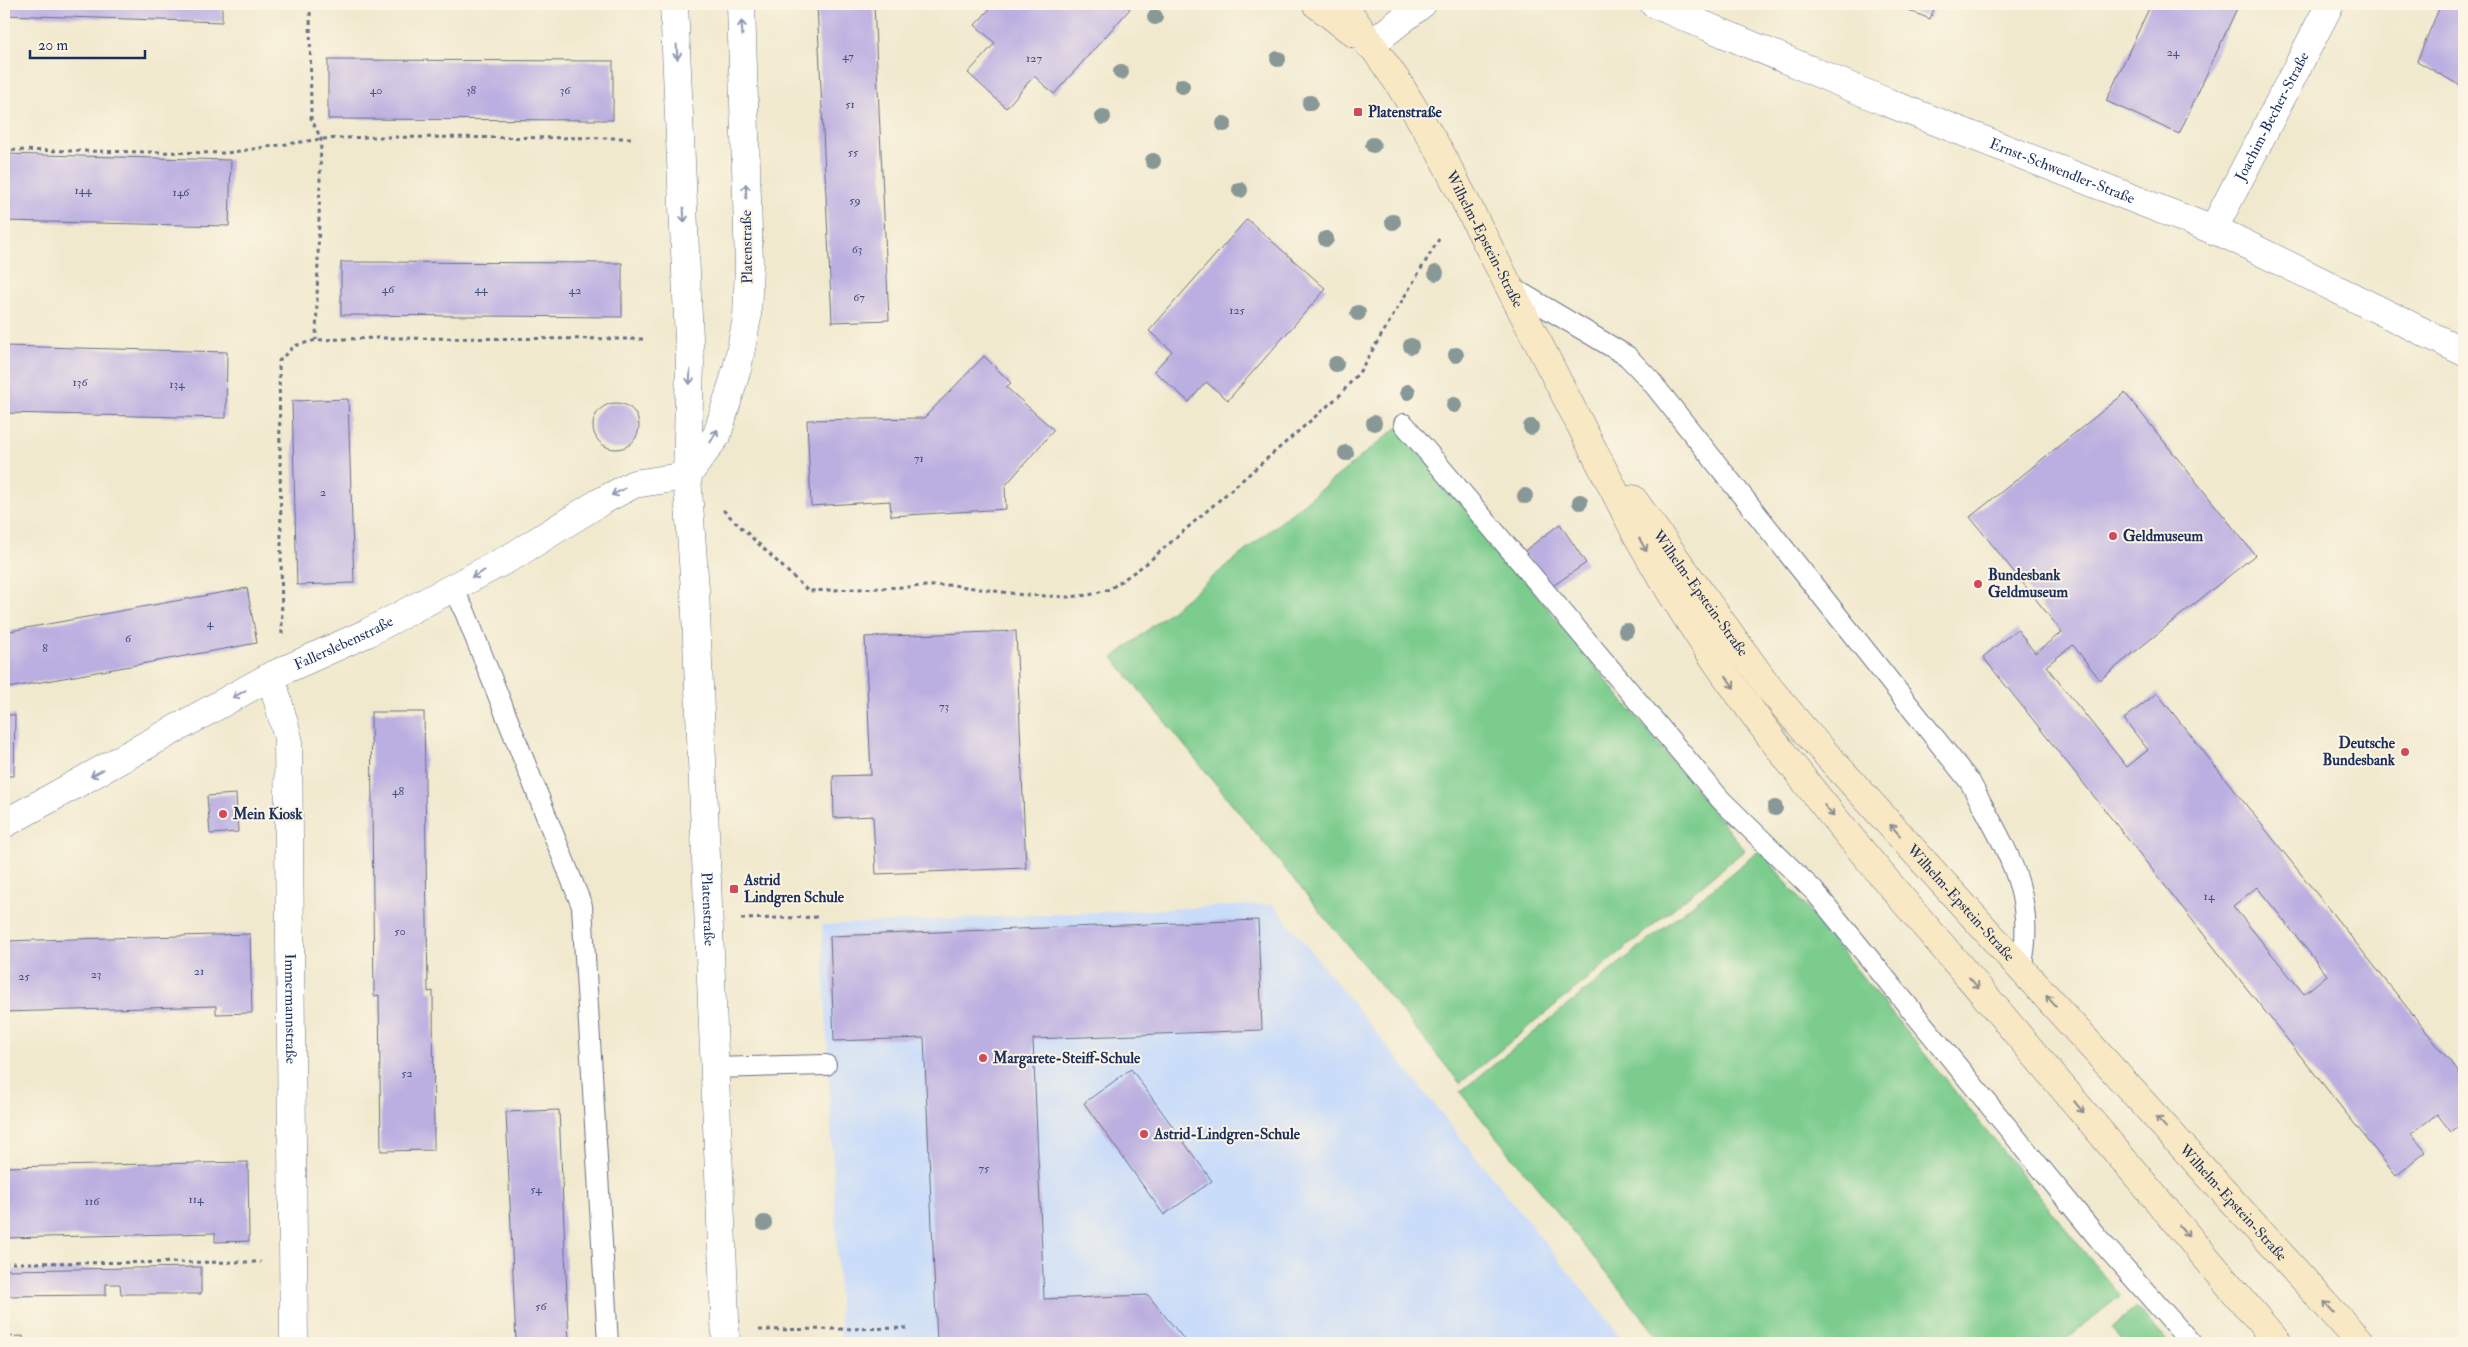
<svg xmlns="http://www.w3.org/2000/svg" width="2468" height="1347" viewBox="0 0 2468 1347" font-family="'IM FELL Double Pica',serif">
  <rect width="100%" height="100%" fill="#fcf5e5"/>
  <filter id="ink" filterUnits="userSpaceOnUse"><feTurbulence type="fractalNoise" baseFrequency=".02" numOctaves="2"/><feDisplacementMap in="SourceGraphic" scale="10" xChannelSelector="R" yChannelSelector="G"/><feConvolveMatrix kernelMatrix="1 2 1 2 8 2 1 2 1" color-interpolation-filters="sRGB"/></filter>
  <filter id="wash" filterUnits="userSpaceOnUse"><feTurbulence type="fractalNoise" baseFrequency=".0096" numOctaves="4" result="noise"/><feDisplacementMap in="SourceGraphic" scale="20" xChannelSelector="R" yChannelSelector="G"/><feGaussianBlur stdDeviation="1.12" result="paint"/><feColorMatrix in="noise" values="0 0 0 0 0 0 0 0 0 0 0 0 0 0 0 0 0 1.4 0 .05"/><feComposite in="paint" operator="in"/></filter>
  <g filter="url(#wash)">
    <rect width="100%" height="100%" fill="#f1e9ce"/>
    <path fill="#c9dcf9" d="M1273,904L1626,1343H841L822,925Z"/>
    <path fill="#7bcc8d" stroke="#4b7e76" d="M1399,426L1745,850L1460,1083L1113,658Z
      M1760,850L2120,1296L2061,1343H1663L1460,1092Z
      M2136,1307L2169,1343H2126L2112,1328Z"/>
    <g id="blocks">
      <path fill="#bbafe1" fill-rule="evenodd" d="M4,4H222V22L4,15Z
        M817,4H874L889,320L832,322Z
        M994,4H1124L1130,9L1054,94L1034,76L1006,108L968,73L995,43L975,25Z
        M1893,4H1936L1930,19Z
        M2151,4H2239L2179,134L2106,101Z
        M2441,4H2464V88L2417,61Z
        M328,60L613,61V120L328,119Z
        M4,154L231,160L229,226L4,221Z
        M1247,219L1326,289L1228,400L1206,382L1189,402L1154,371L1172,351L1149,331Z
        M341,262L622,263V317L341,315Z
        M4,346L227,352L226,418L4,413Z
        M984,356L1011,383L1006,387L1054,430L1005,486L1006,509L891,516L890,501L811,506L807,420L924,418Z
        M2125,393L2255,555L2100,680L2073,645L2046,666L2127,767L2148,750L2124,719L2157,693L2464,1079V1122L2451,1132L2437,1114L2411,1134L2426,1152L2396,1176L1983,657L2017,629L2035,653L2062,632L1970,517ZM2257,887L2327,975L2304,994L2233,906Z
        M348,399L354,583L297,585L292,401Z
        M593 426a23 23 0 1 1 46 0a23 23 0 1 1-46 0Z
        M1560,524L1586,563L1550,588L1523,552Z
        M247,588L257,643L8,688L4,664V632Z
        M1016,631L1026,868L876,874L873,816L834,818L833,776L871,775L865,637Z
        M371,712H424L428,992L433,991L434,1150L381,1151L379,995L374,996Z
        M4,715H15L14,776H4Z
        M236,794L238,832L210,834L207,796Z
        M1258,920L1262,1030L1033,1039L1044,1299L1148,1295L1187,1343H937L924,1038L834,1041L830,936Z
        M250,934L252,1013L216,1014V1006L4,1012V941Z
        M1131,1069L1212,1181L1164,1215L1084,1103Z
        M559,1110L569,1343H516L506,1112Z
        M248,1162L249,1241L215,1242V1233L4,1238V1167Z
        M201,1267V1294H121L120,1284H106V1295L4,1296V1270Z
        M23,1336V1343H4V1337Z"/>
    </g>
  </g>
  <g filter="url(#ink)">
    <use href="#blocks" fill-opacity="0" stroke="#667085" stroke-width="1"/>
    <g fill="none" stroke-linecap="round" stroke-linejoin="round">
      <g stroke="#667085" stroke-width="22">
        <path id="service" d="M1511,287L1627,356L1650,380L1970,782C2004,847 2038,892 2021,969
          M1404,424L1721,800L1814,891L2098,1238L2191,1343
          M452,588L465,612L582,906L608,1343
          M713,1068L826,1065"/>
      </g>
      <g stroke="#667085" stroke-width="29">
        <g id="minor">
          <path id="s1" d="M674,4L690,362L687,476L695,590L726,1343"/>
          <path id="s2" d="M1654,4L1884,101L2231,237L2464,352"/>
          <path d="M1370,45L1422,4"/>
          <path id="s3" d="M2213,230L2330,4"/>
          <path d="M687,476L717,435L737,369L747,318L749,264L741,4"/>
          <path id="s4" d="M271,676L288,738L294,1343"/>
          <path id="s5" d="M4,824L271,676L367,633L513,556L600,502L634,484L687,476"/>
        </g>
      </g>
      <g stroke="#667085" stroke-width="29">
        <g id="secondary">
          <path d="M1316,4L1355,34"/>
          <path id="s6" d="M1343,4L1399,84L1440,152L1638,537C1731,703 1857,847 1981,991C2081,1108 2179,1226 2278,1343"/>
          <path id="s7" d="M1633,499L1769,688L1806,732L2361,1343"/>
        </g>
      </g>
      <path stroke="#667085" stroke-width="3" stroke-dasharray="4 4" stroke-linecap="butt" d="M310,4L311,118L321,139L316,340
        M4,150L226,153L321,139L368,137L635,138
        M723,510L808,591L952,585L1024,595L1068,597L1089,595L1110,589L1147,563L1340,395L1360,371L1439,239
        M282,634L279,361L294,346L316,340L376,338L646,339
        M741,919L820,917
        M4,1263L261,1262
        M759,1330L911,1328"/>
      <use href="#service" stroke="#fff" stroke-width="20"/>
      <use href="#minor" stroke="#fff" stroke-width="28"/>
      <use href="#secondary" stroke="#f8e8c3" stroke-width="28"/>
    </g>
    <g fill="#889897">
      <circle cx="1155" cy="17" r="8"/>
      <circle cx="1278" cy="59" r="8"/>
      <circle cx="1121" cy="72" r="8"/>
      <circle cx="1182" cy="86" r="8"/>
      <circle cx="1310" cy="103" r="8"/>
      <circle cx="1103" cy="117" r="8"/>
      <circle cx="1224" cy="124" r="8"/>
      <circle cx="1373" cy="145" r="8"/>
      <circle cx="1153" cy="161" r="8"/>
      <circle cx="1240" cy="190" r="8"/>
      <circle cx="1393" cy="222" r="8"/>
      <circle cx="1326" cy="239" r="8"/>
      <circle cx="1436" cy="273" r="8"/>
      <circle cx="1358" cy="313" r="8"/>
      <circle cx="1411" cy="346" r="8"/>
      <circle cx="1456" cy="355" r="8"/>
      <circle cx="1336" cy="364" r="8"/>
      <circle cx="1408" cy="392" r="8"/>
      <circle cx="1454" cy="405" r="8"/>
      <circle cx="1374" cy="423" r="8"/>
      <circle cx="1531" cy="427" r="8"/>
      <circle cx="1346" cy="453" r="8"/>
      <circle cx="1525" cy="496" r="8"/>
      <circle cx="1580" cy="502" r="8"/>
      <circle cx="1626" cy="631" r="8"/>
      <circle cx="1775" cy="808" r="8"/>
      <circle cx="764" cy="1223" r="8"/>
    </g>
    <defs><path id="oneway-shaft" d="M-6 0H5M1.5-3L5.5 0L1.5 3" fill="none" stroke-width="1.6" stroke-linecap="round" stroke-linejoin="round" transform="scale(1.25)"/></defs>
    <g stroke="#8d97ae">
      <use href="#oneway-shaft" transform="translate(742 28) rotate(-93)"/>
      <use href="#oneway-shaft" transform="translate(677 52) rotate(87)"/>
      <use href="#oneway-shaft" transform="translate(746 191) rotate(-92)"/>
      <use href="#oneway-shaft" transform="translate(684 215) rotate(87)"/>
      <use href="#oneway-shaft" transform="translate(690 377) rotate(92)"/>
      <use href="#oneway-shaft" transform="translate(714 436) rotate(-61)"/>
      <use href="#oneway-shaft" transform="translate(618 492) rotate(153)"/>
      <use href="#oneway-shaft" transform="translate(478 574) rotate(152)"/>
      <use href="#oneway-shaft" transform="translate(239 694) rotate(151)"/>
      <use href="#oneway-shaft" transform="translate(97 773) rotate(151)"/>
    </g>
    <g stroke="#8a8c90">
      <use href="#oneway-shaft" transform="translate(1643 545) rotate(61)"/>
      <use href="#oneway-shaft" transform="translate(1730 682) rotate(56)"/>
      <use href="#oneway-shaft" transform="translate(1829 811) rotate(51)"/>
      <use href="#oneway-shaft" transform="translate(1895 830) rotate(-132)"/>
      <use href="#oneway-shaft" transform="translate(1974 983) rotate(49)"/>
      <use href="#oneway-shaft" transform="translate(2051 1001) rotate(-132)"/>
      <use href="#oneway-shaft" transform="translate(2079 1107) rotate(50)"/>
      <use href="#oneway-shaft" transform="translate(2161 1122) rotate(-132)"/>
      <use href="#oneway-shaft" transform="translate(2184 1231) rotate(50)"/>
      <use href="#oneway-shaft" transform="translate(2329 1307) rotate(-132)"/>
    </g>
  </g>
  <g fill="#d1495b" stroke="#fcf5e5" stroke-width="2">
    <rect x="1353" y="107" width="10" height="10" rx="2.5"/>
    <circle cx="2113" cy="536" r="5"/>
    <circle cx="1978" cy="584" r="5"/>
    <circle cx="2405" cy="752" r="5"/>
    <circle cx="223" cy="814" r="5"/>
    <rect x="729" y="884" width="10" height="10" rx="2.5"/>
    <circle cx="983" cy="1058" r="5"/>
    <circle cx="1144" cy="1134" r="5"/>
  </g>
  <g text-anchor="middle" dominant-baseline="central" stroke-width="4" stroke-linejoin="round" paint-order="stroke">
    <g font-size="12" fill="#434f7f">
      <text x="2173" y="52">24</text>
      <text x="848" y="56">47</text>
      <text x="1034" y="58">127</text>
      <text x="376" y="90">40</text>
      <text x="471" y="90">38</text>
      <text x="565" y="90">36</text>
      <text x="850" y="104">51</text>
      <text x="853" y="152">55</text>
      <text x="83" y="190">144</text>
      <text x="181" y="192">146</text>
      <text x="855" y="200">59</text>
      <text x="857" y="249">63</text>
      <text x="388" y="289">46</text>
      <text x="481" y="289">44</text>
      <text x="575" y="290">42</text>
      <text x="859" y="297">67</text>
      <text x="1237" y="310">125</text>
      <text x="80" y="382">136</text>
      <text x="177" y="384">134</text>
      <text x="919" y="458">71</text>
      <text x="323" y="492">2</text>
      <text x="210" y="623">4</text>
      <text x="128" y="638">6</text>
      <text x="45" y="648">8</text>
      <text x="944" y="706">73</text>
      <text x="398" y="791">48</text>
      <text x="2209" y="896">14</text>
      <text x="400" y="931">50</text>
      <text x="199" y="971">21</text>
      <text x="96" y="974">23</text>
      <text x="24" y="976">25</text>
      <text x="407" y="1073">52</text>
      <text x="984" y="1168">75</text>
      <text x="536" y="1189">54</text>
      <text x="196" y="1199">114</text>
      <text x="92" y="1201">116</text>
      <text x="541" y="1306">56</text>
    </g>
    <g font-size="15" font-weight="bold" fill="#1b2f5e" stroke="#fcf5e5" text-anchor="start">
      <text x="1368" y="112">Platenstraße</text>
      <text x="2123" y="536">Geldmuseum</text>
      <text x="1988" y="575">Bundesbank<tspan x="1988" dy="17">Geldmuseum</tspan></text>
      <text x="2395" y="743" text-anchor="end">Deutsche<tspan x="2395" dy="17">Bundesbank</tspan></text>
      <text x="233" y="814">Mein Kiosk</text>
      <text x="744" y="880">Astrid<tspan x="744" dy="17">Lindgren Schule</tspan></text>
      <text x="993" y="1058">Margarete-Steiff-Schule</text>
      <text x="1154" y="1134">Astrid-Lindgren-Schule</text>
    </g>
    <g font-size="15" fill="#1b2f5e" stroke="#fcf5e5">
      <text stroke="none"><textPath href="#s3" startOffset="128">Joachim-Becher-Straße</textPath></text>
      <text stroke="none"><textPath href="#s2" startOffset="441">Ernst-Schwendler-Straße</textPath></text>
      <text stroke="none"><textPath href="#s6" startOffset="275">Wilhelm-Epstein-Straße</textPath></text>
      <text transform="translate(747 247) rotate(-91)">Platenstraße</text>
      <text stroke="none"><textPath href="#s7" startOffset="116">Wilhelm-Epstein-Straße</textPath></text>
      <text stroke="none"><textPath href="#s5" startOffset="385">Fallerslebenstraße</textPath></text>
      <text stroke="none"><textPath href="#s7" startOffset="521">Wilhelm-Epstein-Straße</textPath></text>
      <text stroke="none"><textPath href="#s1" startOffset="906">Platenstraße</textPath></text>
      <text stroke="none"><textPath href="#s4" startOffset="335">Immermannstraße</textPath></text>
      <text stroke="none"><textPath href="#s7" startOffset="926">Wilhelm-Epstein-Straße</textPath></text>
    </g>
  </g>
  <rect width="2468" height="1347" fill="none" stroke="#fcf5e5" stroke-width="20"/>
  <path d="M30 50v8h115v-8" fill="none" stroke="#1b2f5e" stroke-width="2.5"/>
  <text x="38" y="50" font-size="15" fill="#1b2f5e" stroke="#fcf5e5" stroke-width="4" paint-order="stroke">20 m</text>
</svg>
